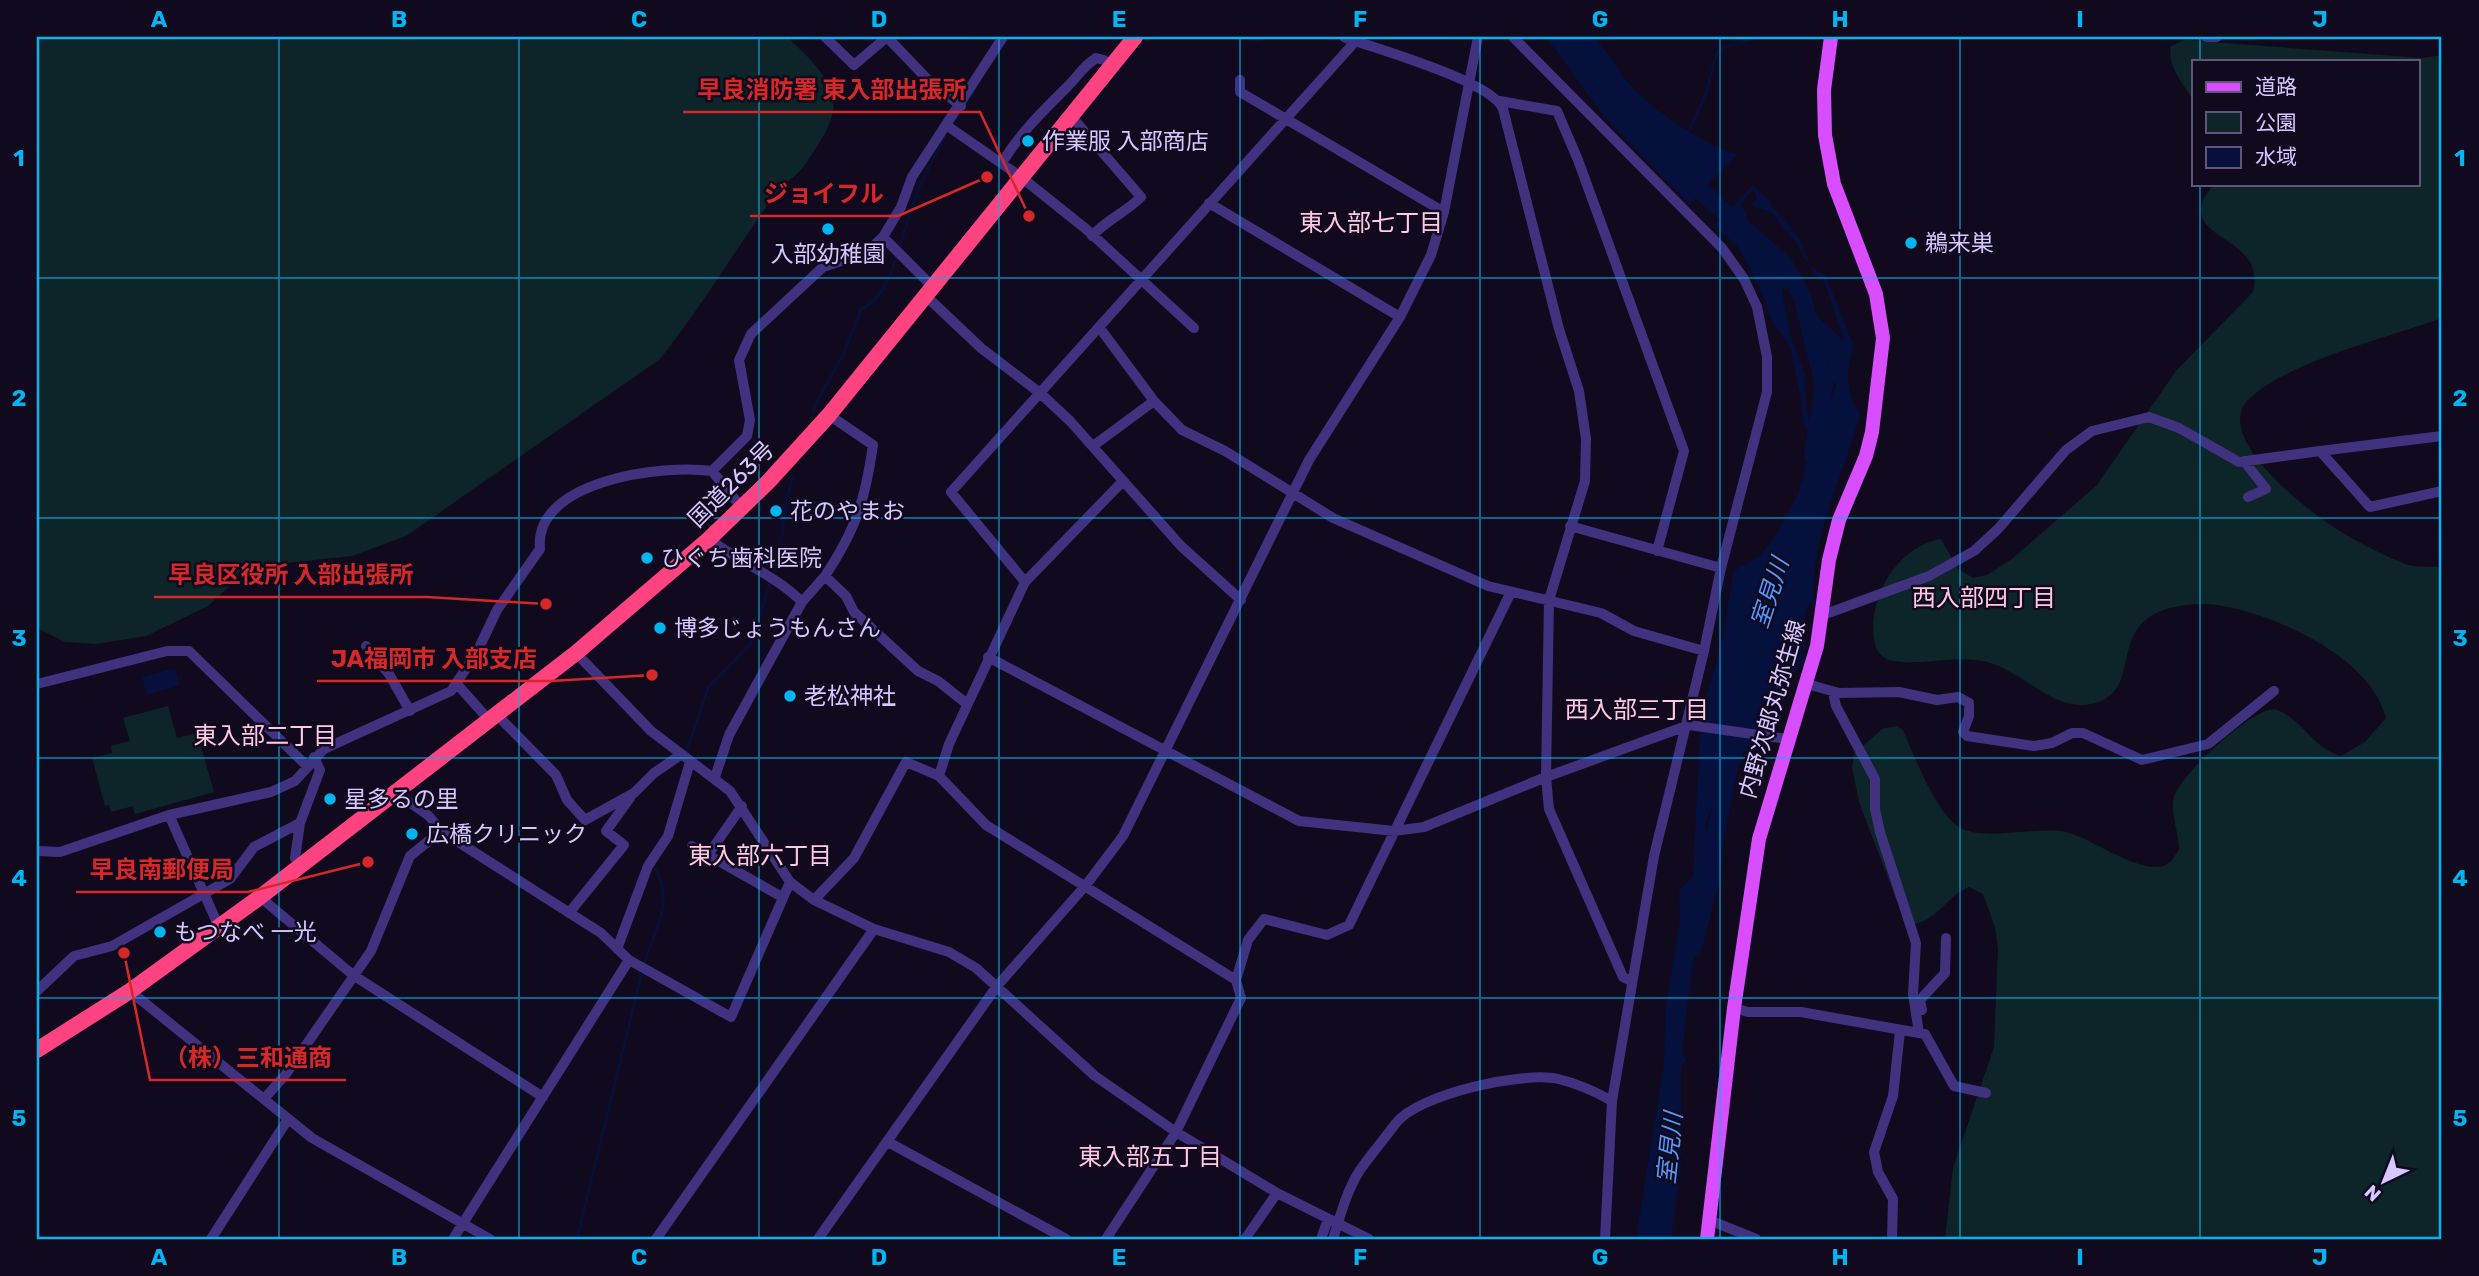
<svg xmlns="http://www.w3.org/2000/svg" width="2479" height="1276" viewBox="0 0 2479 1276" font-family="Rubik,'Noto Sans JP',sans-serif">
  <rect width="100%" height="100%" fill="#110a1e"/>
  <path fill="#0d2528" d="M37,37H787C804,53 830,75 833,100C836,122 817,146 806,163C798,176 782,184 773,197C735,251 701,307 660,359L406,536L352,556L267,565L244,573L208,606L146,636L96,644L65,642L37,628Z
    M2185,40L2422,58L2442,55V318C2390,337 2285,362 2248,400C2211,439 2314,516 2343,533C2363,545 2385,556 2405,564C2416,568 2431,566 2442,567V1239H1945L1953,1168L1994,1047L1998,949L1995,927L1983,894L1969,887C1948,895 1938,919 1915,924L1896,899L1859,802L1852,767L1854,754L1882,729L1897,726L1903,730C1914,756 1935,811 1959,827C1983,842 2036,826 2066,832C2092,838 2147,880 2169,863C2173,860 2176,853 2179,850C2179,833 2170,813 2174,797C2179,776 2256,703 2277,710C2302,719 2314,749 2341,756L2365,742L2386,718C2371,657 2275,614 2218,605C2202,603 2186,604 2170,608C2109,624 2140,683 2103,700C2058,721 2025,669 1983,661C1953,655 1922,666 1893,661C1884,659 1877,653 1875,644C1865,600 1897,546 1941,539L1958,569L1973,578L1987,575L2012,559L2097,485L2176,371L2253,292C2266,238 2191,241 2202,203C2204,197 2210,190 2213,184H2418V61H2194V101C2184,85 2166,65 2171,46Z
    M168,706L177,738L197,733L214,792L135,814L133,806L111,812L109,805L105,806L92,758L112,753L111,746L130,741L123,718Z"/>
  <path fill="#05113c" fill-rule="evenodd" d="M1546,37H1594C1606,51 1615,64 1626,80C1645,105 1706,147 1737,154L1690,204L1604,116Z
    M1753,185L1770,201L1771,206L1798,236L1811,267L1826,276L1854,347C1844,371 1846,393 1860,414C1843,478 1810,536 1814,604L1807,608L1802,626L1806,648L1802,653L1803,662L1790,678L1773,723L1744,751L1740,764L1720,791L1710,812L1706,822L1710,869L1695,923L1701,927L1700,933L1691,975L1682,1053L1686,1060L1681,1067V1164L1671,1239H1636L1664,1063L1666,1006L1680,921L1679,891L1693,876L1701,714L1721,647L1733,575L1738,568L1758,558L1774,538L1798,494L1809,451V432L1803,423L1801,398L1790,347L1772,322L1759,285L1738,247L1714,225ZM1751,191L1755,192L1757,199L1751,206L1771,212L1797,244L1813,272L1825,283L1844,341L1820,319L1784,270L1748,238L1746,213L1741,205ZM1781,286L1799,299L1828,360L1826,373L1836,385L1820,433L1812,432L1806,408L1805,375L1791,337Z
    M175,668L180,685L147,695L142,677Z"/>
  <g fill="none" stroke-linecap="round" stroke-linejoin="round">
    <path stroke="#05113c" stroke-width="2.5" d="M1257,41L1261,37
      M952,125L975,89
      M1688,134L1706,93L1717,53L1724,47L1760,37
      M899,249L917,191L945,136
      M814,413L815,405L844,353L861,309C882,300 891,275 897,255
      M774,574C785,543 781,509 793,478
      M686,752L709,686L751,643L771,580
      M644,966C654,926 677,903 653,864
      M577,1239L642,972"/>
    <path stroke="#05113c" stroke-width="18" d="M1693,171L1696,187L1784,264L1802,296L1824,385L1813,455
      M1693,947L1711,877L1714,842L1731,758"/>
    <path stroke="#413280" stroke-width="10" d="M825,37L854,65L887,37L930,82L961,106
      M1344,37C1376,49 1492,81 1503,109L1559,329L1579,391L1586,439L1585,481L1549,600L1546,777L1549,809L1623,977L1631,981
      M1513,37L1722,248L1744,279L1757,307L1767,357V392L1721,568L1704,651L1654,856L1612,1101L1605,1239
      M2206,37H2217
      M1240,80V92L1444,212
      M1500,101L1557,111L1578,160L1684,451L1657,551
      M1071,116L1141,197C1125,213 1106,220 1092,236
      M946,125L1021,177L1086,229L1194,328
      M1002,163C1020,133 1041,113 1066,88C1078,77 1081,68 1096,58L1104,60L1111,67
      M1209,203L1400,317
      M883,237L932,286
      M925,295L981,348L1040,393L1070,421L1181,546L1241,600
      M1154,401L1182,430L1225,451L1333,518L1488,586L1601,613L1634,631L1704,651
      M1093,446L1154,401L1099,327
      M2320,451L2442,436
      M2244,461L2266,489L2248,497
      M712,471L742,508
      M1570,526L1721,568
      M709,539C739,562 775,575 802,602L825,576L846,596L854,612L918,671L938,681L967,704
      M825,576C856,529 865,501 873,445L829,415
      M1025,582L951,492L1353,44L1354,37
      M1823,615L1929,576L1974,551L1998,529L2066,450L2092,431L2149,417L2179,428L2239,462L2320,451L2370,507L2442,491
      M366,646L389,674L410,711
      M576,653L651,731L730,791L790,882L814,900L874,929L949,952L976,968L1095,1076L1176,1132L1277,1193L1369,1239
      M988,657L1299,821L1394,831L1424,827L1546,777L1689,725L1787,739
      M456,683L489,720
      M37,684L167,651H189L307,766
      M1807,684L1839,693L1899,692L1937,700L1958,697L1969,703V716L1963,732L1967,736L2034,746L2052,743L2072,733H2083L2142,760L2208,744L2274,691
      M497,715L556,775L567,800L585,820L634,793L654,773L679,756
      M715,777L729,735L802,602
      M395,792L429,816L441,831L601,933L629,960L731,1017L790,882
      M169,815L219,927
      M692,846L782,897
      M37,851L60,852L169,815L271,792L295,781L324,749L451,691L477,652L497,610L540,549C533,480 664,464 712,471L747,436L750,420L739,360L751,334L823,267L866,253L883,237L901,207L912,177L1003,37
      M708,855L742,806
      M301,866L295,858L300,823L320,770L314,757
      M260,897L353,975L543,1097
      M814,900L854,858L906,762L939,776
      M569,913L624,845L606,831L630,798
      M617,949L648,866L668,836L690,762
      M1236,980L1248,940L1264,919L1327,935L1349,925L1510,594
      M37,991L74,956L112,946L230,879L254,847L300,823
      M130,991L312,1138L490,1239
      M1734,1008L1748,1012H1801L1919,1033L1913,994L1916,943L1880,832L1875,809V779L1836,706L1833,692
      M1922,1010L1920,1000L1945,973L1946,938
      M1919,1033L1925,1034L1954,1086L1986,1093
      M264,1099L286,1074L371,951L410,856L441,831
      M888,1142L1066,1239
      M1709,1220L1756,1239
      M211,1239L288,1119
      M453,1239L629,960
      M656,1239L874,929
      M818,1239L997,986L1086,885L1123,836L1309,460L1400,317L1431,255L1444,212L1478,37
      M1106,1239L1176,1132L1241,998L1236,980L986,825L939,776L949,744L1025,582L1123,481
      M1245,1239L1277,1193
      M1321,1239L1328,1219
      M1333,1239C1340,1216 1347,1190 1360,1170C1371,1154 1385,1138 1396,1123C1419,1094 1523,1071 1558,1079C1576,1083 1596,1092 1612,1101
      M1892,1239L1893,1199L1878,1172L1874,1152L1893,1096L1900,1031"/>
    <path stroke="#d84eff" stroke-width="14" d="M1707,1239L1734,1008L1759,839L1817,646L1829,560L1839,520L1866,456L1872,432L1883,338L1876,294L1834,184L1825,135L1824,90L1831,37"/>
    <path stroke="#ff4280" stroke-width="16" d="M37,1050L130,991L260,897L576,653L709,539L768,482L829,415L1135,37"/>
  </g>
  <path fill="none" stroke="#00b5f2" stroke-width="2" stroke-opacity="0.55" d="M279,37V1239M519,37V1239M759,37V1239M999,37V1239M1240,37V1239M1480,37V1239M1720,37V1239M1960,37V1239M2200,37V61M2200,184V1239M37,278H2442M37,518H2442M37,758H2442M37,998H2442"/>
  <g fill="#00b5f2" stroke="#110a1e" stroke-width="2.5">
    <circle cx="1028" cy="141" r="7"/>
    <circle cx="828" cy="229" r="7"/>
    <circle cx="1911" cy="243" r="7"/>
    <circle cx="776" cy="511" r="7"/>
    <circle cx="647" cy="558" r="7"/>
    <circle cx="660" cy="628" r="7"/>
    <circle cx="790" cy="696" r="7"/>
    <circle cx="330" cy="799" r="7"/>
    <circle cx="412" cy="834" r="7"/>
    <circle cx="160" cy="932" r="7"/>
  </g>
  <g text-anchor="middle" dominant-baseline="central" stroke-width="5" stroke-linejoin="round" paint-order="stroke">
    <g font-size="23" fill="#d6c7ff" stroke="#110a1e" text-anchor="start">
      <text x="1042" y="141">作業服 入部商店</text>
      <text x="1925" y="243">鵜来巣</text>
      <text x="828" y="254" text-anchor="middle">入部幼稚園</text>
      <text x="790" y="511">花のやまお</text>
      <text x="661" y="558">ひぐち歯科医院</text>
      <text x="674" y="628">博多じょうもんさん</text>
      <text x="804" y="696">老松神社</text>
      <text x="344" y="799">星多るの里</text>
      <text x="426" y="834">広橋クリニック</text>
      <text x="174" y="932">もつなべ 一光</text>
    </g>
    <g font-size="23" fill="#d6c7ff" stroke="#110a1e">
      <text transform="translate(731 484) rotate(-45)">国道263号</text>
      <text transform="translate(1772 709) rotate(-74)">内野次郎丸弥生線</text>
    </g>
    <g font-size="24" fill="#ffc9e3" stroke="#110a1e">
      <text x="1371" y="223">東入部七丁目</text>
      <text x="1984" y="598">西入部四丁目</text>
      <text x="1637" y="710">西入部三丁目</text>
      <text x="265" y="736">東入部二丁目</text>
      <text x="760" y="856">東入部六丁目</text>
      <text x="1150" y="1157">東入部五丁目</text>
    </g>
    <g font-size="24" font-style="italic" fill="#5596ff" stroke="#110a1e">
      <text transform="translate(1770 593) rotate(-72)">室見川</text>
      <text transform="translate(1670 1148) rotate(-84)">室見川</text>
    </g>
  </g>
  <path fill="none" stroke="#d62828" stroke-width="2.5" d="M1029 216L980 112H683M987 177L898 216H750M546 604L427 597H154M652 675L551 681H317M368 862L248 892H76M124 953L150 1080H346"/>
  <g fill="#d62828" stroke="#110a1e" stroke-width="2.5">
    <circle cx="1029" cy="216" r="7"/>
    <circle cx="987" cy="177" r="7"/>
    <circle cx="546" cy="604" r="7"/>
    <circle cx="652" cy="675" r="7"/>
    <circle cx="368" cy="862" r="7"/>
    <circle cx="124" cy="953" r="7"/>
  </g>
  <g font-size="24" text-anchor="middle" font-weight="bold" fill="#d62828" stroke="#110a1e" stroke-width="5" stroke-linejoin="round" paint-order="stroke">
    <text x="832" y="98">早良消防署 東入部出張所</text>
    <text x="824" y="202">ジョイフル</text>
    <text x="291" y="583">早良区役所 入部出張所</text>
    <text x="434" y="667">JA福岡市 入部支店</text>
    <text x="162" y="878">早良南郵便局</text>
    <text x="248" y="1066">（株）三和通商</text>
  </g>
  <rect width="2479" height="1276" fill="none" stroke="#110a1e" stroke-width="77"/>
  <rect x="2192" y="60" width="228" height="126" fill="#110a1e" stroke="#605678" stroke-width="2"/>
  <rect x="2206" y="82" width="35" height="10" fill="#d84eff" stroke="#605678" stroke-width="2"/>
  <text x="2255" y="94" font-size="21" fill="#d6c7ff">道路</text>
  <rect x="2206" y="112" width="35" height="21" fill="#0d2528" stroke="#605678" stroke-width="2"/>
  <text x="2255" y="130" font-size="21" fill="#d6c7ff">公園</text>
  <rect x="2206" y="147" width="35" height="21" fill="#05113c" stroke="#605678" stroke-width="2"/>
  <text x="2255" y="164" font-size="21" fill="#d6c7ff">水域</text>
  <g transform="translate(2384 1181) rotate(223)" stroke="#110a1e" stroke-width="5" paint-order="stroke">
  <path d="M0-5L12 26L0 18L-12 26Z" fill="#d6c7ff"/>
  <text y="-10" font-size="19" font-weight="bold" text-anchor="middle" fill="#d6c7ff">N</text>
  </g>
  <rect x="38" y="38" width="2402" height="1200" fill="none" stroke="#00b5f2" stroke-width="2.5"/>
  <g font-size="23" text-anchor="middle" font-weight="bold" fill="#00b5f2">
    <text x="159" y="27">A</text>
    <text x="399" y="27">B</text>
    <text x="639" y="27">C</text>
    <text x="879" y="27">D</text>
    <text x="1119" y="27">E</text>
    <text x="1360" y="27">F</text>
    <text x="1600" y="27">G</text>
    <text x="1840" y="27">H</text>
    <text x="2080" y="27">I</text>
    <text x="2320" y="27">J</text>
    <text x="19" y="166">1</text>
    <text x="2460" y="166">1</text>
    <text x="19" y="406">2</text>
    <text x="2460" y="406">2</text>
    <text x="19" y="646">3</text>
    <text x="2460" y="646">3</text>
    <text x="19" y="886">4</text>
    <text x="2460" y="886">4</text>
    <text x="19" y="1126">5</text>
    <text x="2460" y="1126">5</text>
    <text x="159" y="1265">A</text>
    <text x="399" y="1265">B</text>
    <text x="639" y="1265">C</text>
    <text x="879" y="1265">D</text>
    <text x="1119" y="1265">E</text>
    <text x="1360" y="1265">F</text>
    <text x="1600" y="1265">G</text>
    <text x="1840" y="1265">H</text>
    <text x="2080" y="1265">I</text>
    <text x="2320" y="1265">J</text>
  </g>
</svg>
